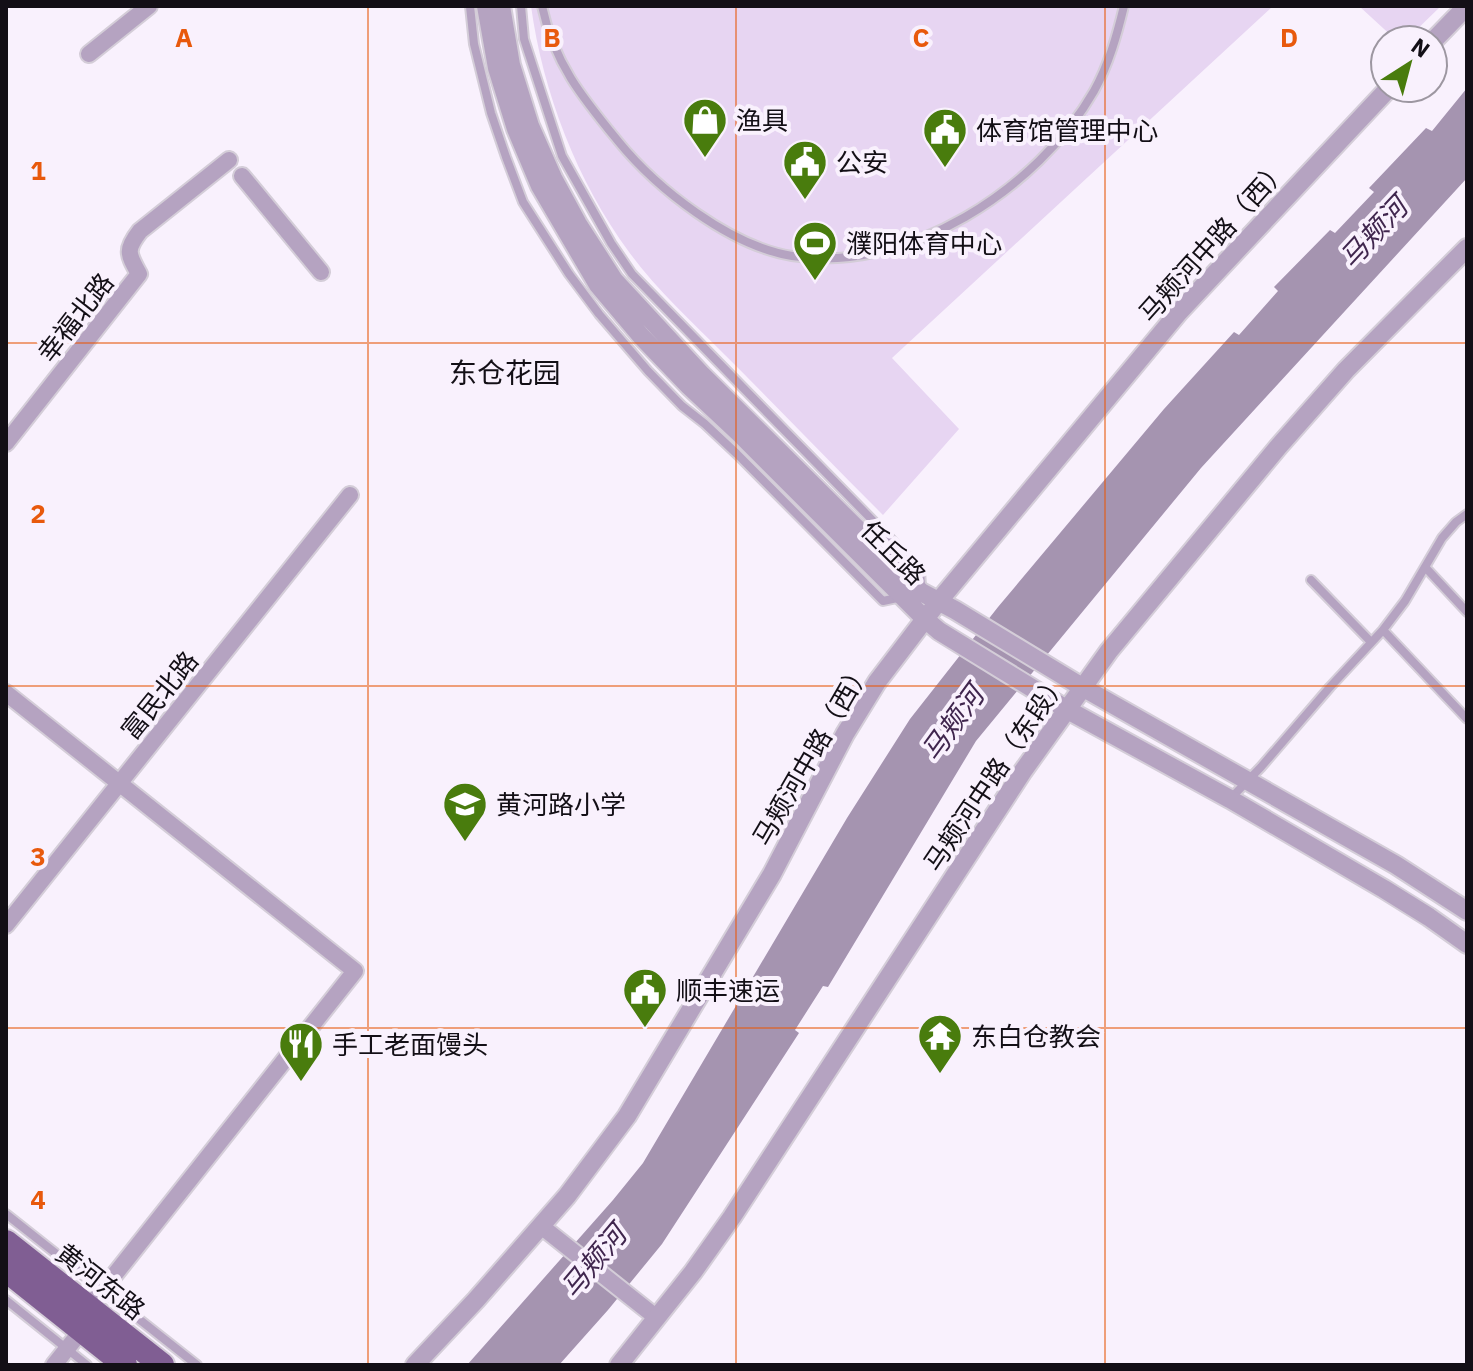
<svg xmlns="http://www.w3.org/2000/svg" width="1473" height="1371" viewBox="0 0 1473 1371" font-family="'IBM Plex Sans','Noto Sans SC',sans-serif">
  <rect width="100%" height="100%" fill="#f9f1fd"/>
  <path fill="#e7d5f2" d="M531,6H1273L892,358L959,429L883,515C830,462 778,408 725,355C692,322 657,290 629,252C577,181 543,93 531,6Z
    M1359,6H1441L1406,40H1396Z"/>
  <path fill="#a594b0" d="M1467,88V178L1201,468L976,741L828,987L823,986L795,1030L799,1033L662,1244L608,1310L559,1365H467L613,1200L643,1163L847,818L910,719L998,607L1164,409L1234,332L1239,335L1278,291L1274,287L1330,230L1335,233L1374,192L1369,188L1426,128L1432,131Z"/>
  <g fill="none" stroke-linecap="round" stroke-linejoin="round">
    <g stroke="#d4cdd8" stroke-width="12">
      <path id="service" d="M470,6L474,44L491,113L506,157L523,202L569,274L599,314L648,371L682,406L705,424L737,454L883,601L902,597
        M521,6L524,39L562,156L611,243L632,274L920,569L921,587
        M542,6C554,63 582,97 618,141C657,189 730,246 792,256C907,274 1038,189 1094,91C1109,64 1117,35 1124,6
        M1425,567L1467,612
        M1311,580L1371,642
        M1383,630L1467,719
        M1231,798L1261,767L1330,687L1383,630L1405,601L1442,538L1456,522L1467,514
        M6,1214L197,1365
        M6,1300L87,1365"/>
    </g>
    <g stroke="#d4cdd8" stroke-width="20">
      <path id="minor" d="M89,54L149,6
        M242,176L321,272
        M6,443L139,274C128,254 125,250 140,231L229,160
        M6,693L355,971L89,1307L82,1330L54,1365
        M6,925L350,495
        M541,1226L657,1318"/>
    </g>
    <g stroke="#d4cdd8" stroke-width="22">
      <path id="tertiary" d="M486,6L497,68L516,129L540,186L598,285L641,336L689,386L739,433L925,619L939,631L1066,709L1230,799L1384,889L1429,917L1467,944
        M501,6L511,65L530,126L553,178L578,224L614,280L702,375L921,592L955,610L1082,687L1396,865L1467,911
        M1433,41L1467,6
        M415,1365L476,1300L567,1196L627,1116L772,874L845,734L877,682L938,602L1179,312L1389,88
        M619,1365L693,1272L732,1217L1023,771L1109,651L1279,446L1346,370L1467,248"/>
    </g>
    <g stroke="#d4cdd8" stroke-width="28">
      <path id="primary" d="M6,1242L162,1365
        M6,1270L125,1365"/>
    </g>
    <use href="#service" stroke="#b5a3c1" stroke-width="8"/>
    <use href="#minor" stroke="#b5a3c1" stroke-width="16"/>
    <use href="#tertiary" stroke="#b5a3c1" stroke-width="18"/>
    <use href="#primary" stroke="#805e93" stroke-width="24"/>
  </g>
  <path fill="none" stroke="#e8590c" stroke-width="2" stroke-opacity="0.55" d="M368,6V1365M736,6V1365M1105,6V1365M6,343H1467M6,686H1467M6,1028H1467"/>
  <defs>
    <g id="shop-pin" transform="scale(2.3)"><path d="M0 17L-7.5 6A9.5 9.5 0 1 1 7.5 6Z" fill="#497c0d" stroke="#f9f1fd"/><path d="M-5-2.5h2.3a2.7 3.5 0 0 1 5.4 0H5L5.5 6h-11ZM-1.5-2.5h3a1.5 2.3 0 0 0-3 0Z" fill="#fff"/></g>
    <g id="civic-pin" transform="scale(2.3)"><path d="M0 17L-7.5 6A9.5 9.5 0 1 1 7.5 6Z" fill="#497c0d" stroke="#f9f1fd"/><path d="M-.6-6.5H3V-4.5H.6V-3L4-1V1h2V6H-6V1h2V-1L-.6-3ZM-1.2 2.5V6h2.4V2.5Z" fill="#fff"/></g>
    <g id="stadium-pin" transform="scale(2.3)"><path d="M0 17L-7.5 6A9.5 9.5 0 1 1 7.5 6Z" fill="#497c0d" stroke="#f9f1fd"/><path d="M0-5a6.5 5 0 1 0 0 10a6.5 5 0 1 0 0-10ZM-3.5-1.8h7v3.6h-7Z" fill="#fff"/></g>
    <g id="school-pin" transform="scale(2.3)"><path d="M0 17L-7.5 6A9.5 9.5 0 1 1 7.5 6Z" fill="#497c0d" stroke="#f9f1fd"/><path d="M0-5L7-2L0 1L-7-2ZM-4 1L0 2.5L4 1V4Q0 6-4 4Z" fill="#fff"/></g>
    <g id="temple-pin" transform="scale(2.3)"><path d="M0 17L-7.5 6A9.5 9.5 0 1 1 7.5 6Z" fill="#497c0d" stroke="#f9f1fd"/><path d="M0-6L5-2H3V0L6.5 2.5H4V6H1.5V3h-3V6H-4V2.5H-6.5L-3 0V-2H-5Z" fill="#fff"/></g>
    <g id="restaurant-pin" transform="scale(2.3)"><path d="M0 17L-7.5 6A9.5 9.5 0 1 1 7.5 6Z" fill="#497c0d" stroke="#f9f1fd"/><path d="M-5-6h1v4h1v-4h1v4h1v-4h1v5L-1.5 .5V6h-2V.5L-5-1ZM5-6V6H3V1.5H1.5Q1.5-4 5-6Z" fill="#fff"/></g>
  </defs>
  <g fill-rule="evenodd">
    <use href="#shop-pin" x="705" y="120"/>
    <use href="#civic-pin" x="945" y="130"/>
    <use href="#civic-pin" x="805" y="162"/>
    <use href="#stadium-pin" x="815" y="243"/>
    <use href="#school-pin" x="465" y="804"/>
    <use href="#civic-pin" x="645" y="990"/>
    <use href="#temple-pin" x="940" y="1036"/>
    <use href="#restaurant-pin" x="301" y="1044"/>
  </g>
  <g text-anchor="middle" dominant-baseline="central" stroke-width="8" stroke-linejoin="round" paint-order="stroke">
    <g font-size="26" fill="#130f16" stroke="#f9f1fd" text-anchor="start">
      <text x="736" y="120">渔具</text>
      <text x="976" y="130">体育馆管理中心</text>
      <text x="836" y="162">公安</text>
      <text x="846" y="243">濮阳体育中心</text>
      <text x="496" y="804">黄河路小学</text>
      <text x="676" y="990">顺丰速运</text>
      <text x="971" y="1036">东白仓教会</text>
      <text x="332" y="1044">手工老面馒头</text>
    </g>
    <g font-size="26" fill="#130f16" stroke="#f9f1fd">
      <text transform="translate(1213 240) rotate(-48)">马颊河中路（西）</text>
      <text transform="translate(75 317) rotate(-52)">幸福北路</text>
      <text transform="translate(894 552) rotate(45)">任丘路</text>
      <text transform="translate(159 695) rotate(-51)">富民北路</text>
      <text transform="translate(811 753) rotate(-60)">马颊河中路（西）</text>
      <text transform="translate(995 771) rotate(-56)">马颊河中路（东段）</text>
      <text transform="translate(101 1281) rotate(38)">黄河东路</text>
    </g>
    <g font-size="28" font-style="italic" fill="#40264e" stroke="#f9f1fd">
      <text transform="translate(1373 232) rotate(-47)">马颊河</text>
      <text transform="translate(952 723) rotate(-54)">马颊河</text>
      <text transform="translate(593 1261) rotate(-50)">马颊河</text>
    </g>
    <g font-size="28" fill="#130f16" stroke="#f9f1fd">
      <text x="505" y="372">东仓花园</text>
    </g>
  </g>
  <g font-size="26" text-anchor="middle" font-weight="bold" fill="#e8590c" stroke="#f9f1fd" stroke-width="8" stroke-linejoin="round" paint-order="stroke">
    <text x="184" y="47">A</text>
    <text x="552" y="47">B</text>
    <text x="921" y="47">C</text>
    <text x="1289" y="47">D</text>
    <text x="38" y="180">1</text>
    <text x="38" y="523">2</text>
    <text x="38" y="866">3</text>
    <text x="38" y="1209">4</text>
  </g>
  <rect width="1473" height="1371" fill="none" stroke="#130f16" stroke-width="16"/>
  <g transform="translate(1409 64) rotate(36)"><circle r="38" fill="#f9f1fd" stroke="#9d97a1" stroke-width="2"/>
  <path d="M0-6L14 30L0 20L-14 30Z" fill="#497c0d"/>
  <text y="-12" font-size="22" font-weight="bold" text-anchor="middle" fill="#130f16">N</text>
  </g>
</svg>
